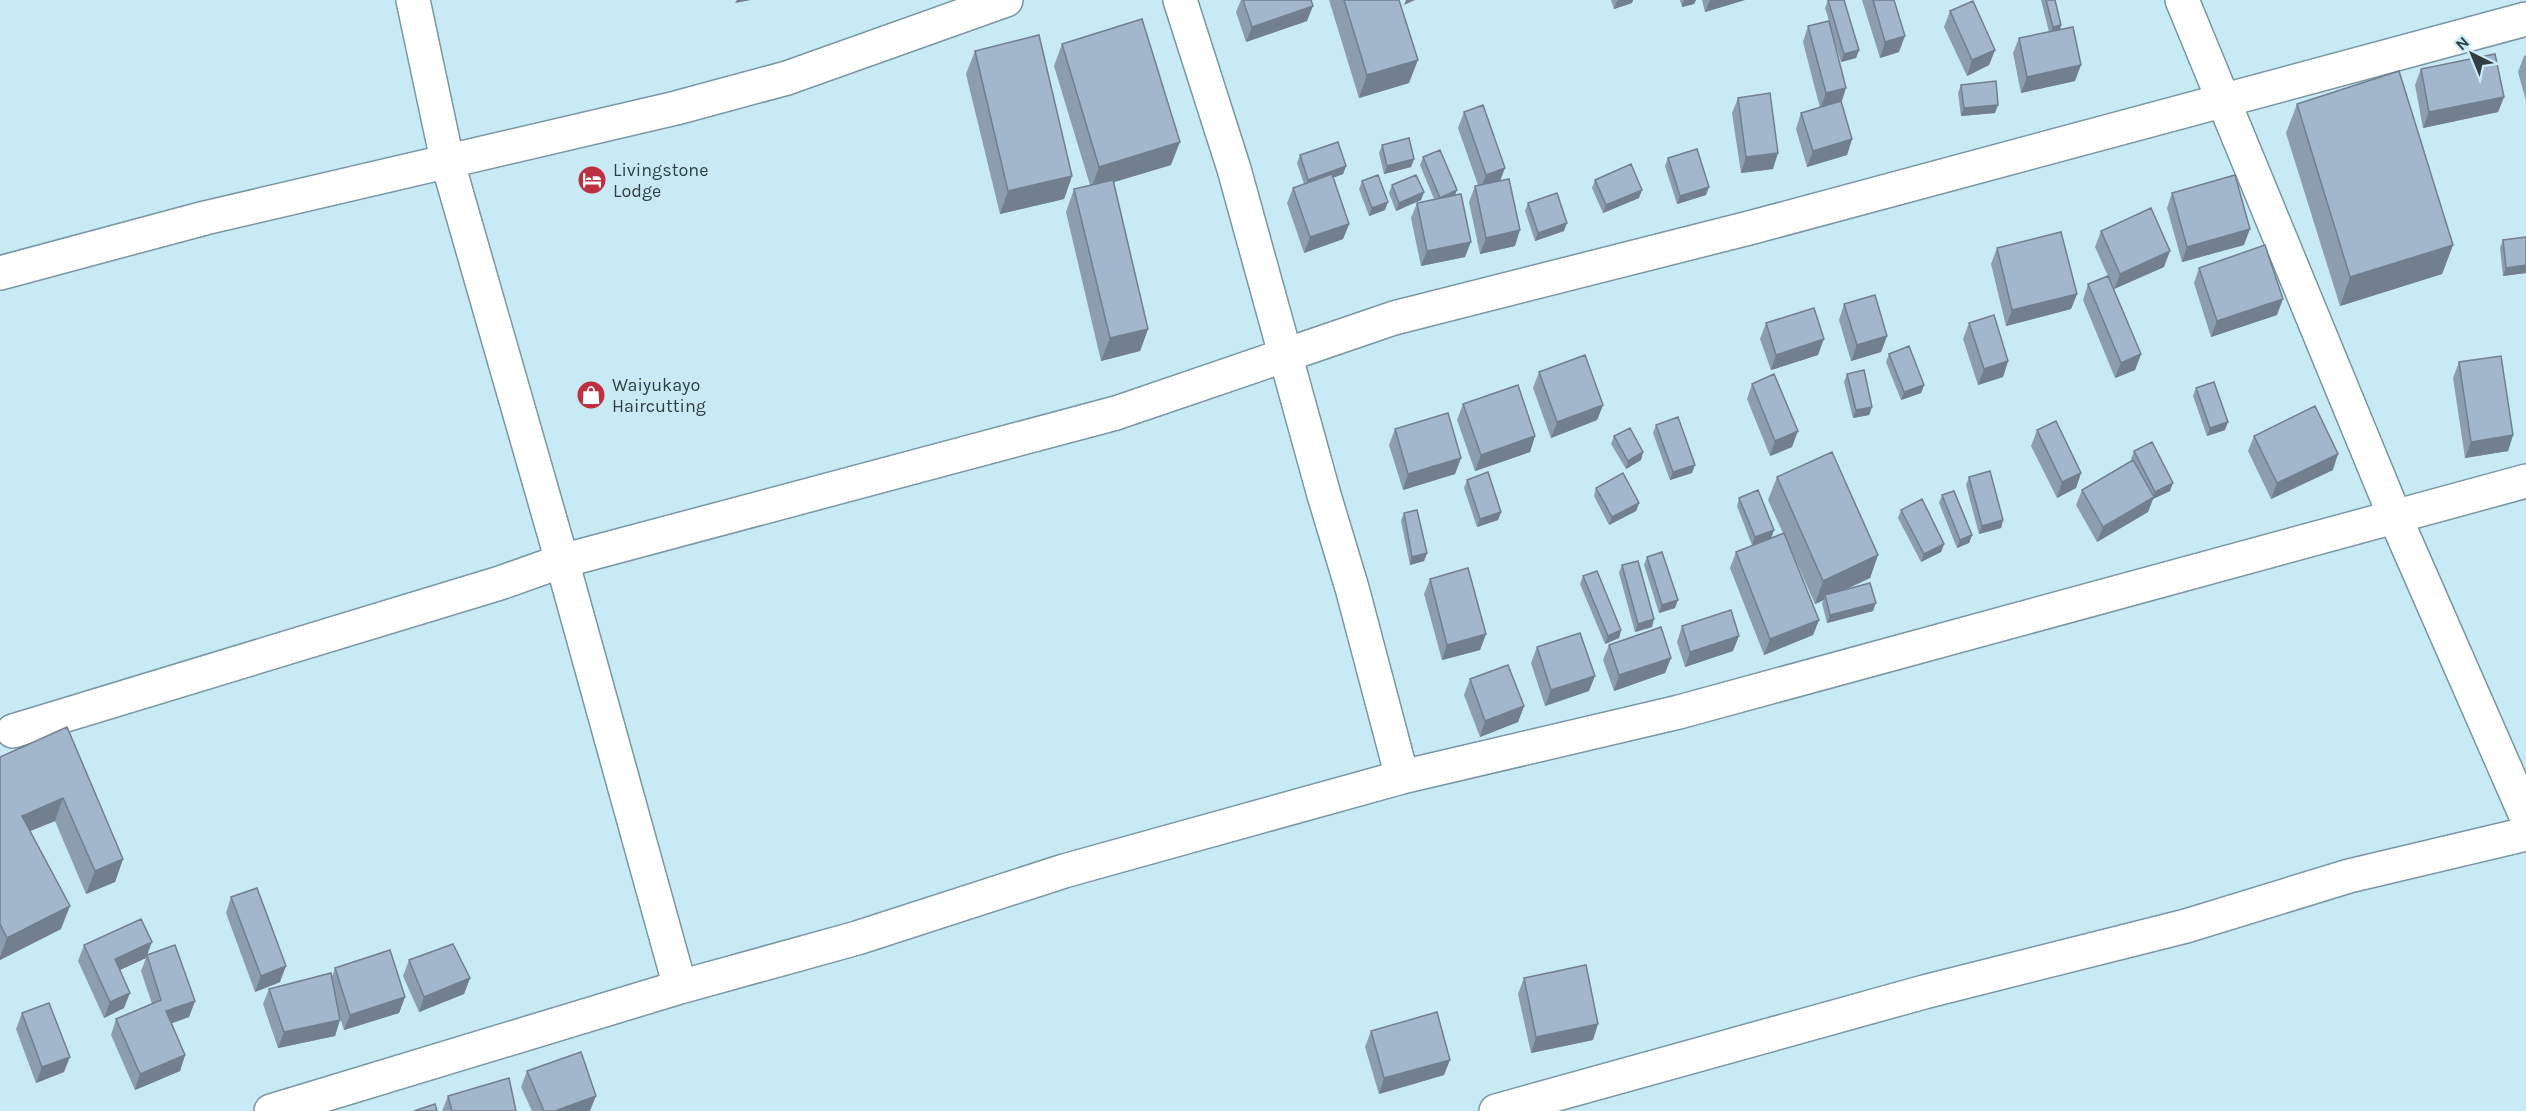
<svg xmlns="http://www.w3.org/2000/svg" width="2526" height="1111" viewBox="0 0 2526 1111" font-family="Karla,sans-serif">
  <rect width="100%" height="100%" fill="#c8eaf5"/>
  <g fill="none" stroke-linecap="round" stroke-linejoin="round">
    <g stroke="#7897a2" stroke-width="36">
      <path id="minor" d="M413,0L447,160L562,561L680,987
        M1180,0L1234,169L1324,495L1352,588L1402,777
        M2182,0L2395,517L2526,816
        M0,273L205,218L676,108L787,78L1006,0
        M13,731L500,583L562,561L1116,413L1394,318L1753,227L2526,19
        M271,1111L680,987L857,938L1064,871L1402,777L1679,712L2526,481
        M1496,1111L1924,992L2186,926L2349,876L2526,834"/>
    </g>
    <use href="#minor" stroke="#fff" stroke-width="33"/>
  </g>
  <path fill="#8b9daf" d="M1241,0H1311L1307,21L1246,42L1236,12Z
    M1329,0H1399L1409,83L1359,98Z
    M1611,0H1633L1632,3L1614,9Z
    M1680,0H1696L1694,4L1682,7Z
    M1702,0H1745L1705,12Z
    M1828,0L1859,50L1856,58L1841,62L1830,27L1841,102L1852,139L1847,155L1807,167L1796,129L1801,113L1820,108L1803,42L1808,26L1829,21L1825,8Z
    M1862,0H1894L1899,52L1880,58Z
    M2041,0H2055L2061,25L2060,30L2075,81L2021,93L2013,53L2019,38L2049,32Z
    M1950,11L1995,50L1989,65L1967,76L1944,27Z
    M1062,44L1171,165L1114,182L1148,329L1140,351L1101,361L1066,212L1074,189L1090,185L1054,66Z
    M975,51L1072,176L1064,199L1000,214L966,74Z
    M2526,55V101L2518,72L2524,56Z
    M2421,69L2504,97L2498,112L2423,128L2415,85Z
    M1961,85L1995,113L1961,116L1958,93Z
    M1738,98L1773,169L1741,173L1732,113Z
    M2297,104L2453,245L2442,274L2340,306L2286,133Z
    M1464,112L1501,180L1515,246L1480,254L1469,202L1475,186L1478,185L1458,128Z
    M1382,145L1414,159L1411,167L1384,174L1379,153Z
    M1300,155L1346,166L1343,174L1333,178L1349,224L1343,239L1304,253L1287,203L1293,188L1304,184L1297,163Z
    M1423,157L1456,195L1465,257L1421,266L1411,218L1417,203L1434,199L1420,165Z
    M1668,158L1706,195L1677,204L1665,166Z
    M1595,180L1639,198L1603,213L1592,188Z
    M1362,181L1385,210L1369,216L1359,189Z
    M1392,185L1424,192L1421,200L1396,211L1389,193Z
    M2172,193L2244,245L2182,262L2167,208Z
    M1528,203L1564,231L1535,241L1525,211Z
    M2101,231L2164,267L2114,289L2141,354L2135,370L2115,378L2083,300L2088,284L2108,276L2095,247Z
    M2526,237V273L2503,276L2500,248L2503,240Z
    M1997,248L2077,294L2071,309L2006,326L1991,264Z
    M2199,268L2277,315L2211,337L2194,283Z
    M1844,304L1887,336L1881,352L1851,361L1839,320Z
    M1766,323L1818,355L1771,370L1760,339Z
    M1969,323L2008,361L2003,377L1978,385L1963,339Z
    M1889,354L1924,385L1921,393L1901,400L1886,362Z
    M2459,362L2513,435L2508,451L2465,458L2453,378Z
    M1539,372L1603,405L1597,420L1551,438L1533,388Z
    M1847,374L1872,407L1869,415L1853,418L1844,382Z
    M1752,384L1792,447L1770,456L1747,399Z
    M2196,388L2225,430L2207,436L2193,396Z
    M1463,404L1535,436L1530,452L1475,471L1457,420Z
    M1656,425L1692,473L1670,480L1653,433Z
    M1395,429L1461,458L1455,474L1403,490L1389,445Z
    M2037,430L2081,473L2076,488L2057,498L2031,446Z
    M1614,436L1643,452L1641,460L1626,469L1611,444Z
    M2254,436L2333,470L2271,499L2248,451Z
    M2134,451L2170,491L2153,499L2148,512L2097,542L2076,505L2082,490L2132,460L2131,459Z
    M1777,477L1878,555L1870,578L1845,590L1873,611L1827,623L1822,603L1824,600L1815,604L1793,554L1819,620L1813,635L1764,655L1730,568L1736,552L1783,533L1768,500Z
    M1969,477L2003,520L2001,528L1979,534L1966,485Z
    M1467,480L1501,512L1498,520L1477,527L1464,488Z
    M1596,488L1639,503L1636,511L1609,525L1594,496Z
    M1942,495L1972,535L1969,543L1957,548L1939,503Z
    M1739,498L1774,530L1771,538L1752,545L1737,506Z
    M1901,510L1944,544L1941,552L1921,562L1898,518Z
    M1404,513L1427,553L1424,561L1410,565L1401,521Z
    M1647,557L1675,608L1659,613L1644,565Z
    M1622,565L1652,627L1635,632L1619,573Z
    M1583,576L1621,630L1619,638L1605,644L1580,584Z
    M1430,579L1486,634L1480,650L1442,660L1424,594Z
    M1682,626L1733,651L1685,667L1677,642Z
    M1609,645L1671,658L1665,673L1614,691L1603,660Z
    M1537,647L1589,691L1545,706L1531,663Z
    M1470,679L1524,706L1518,722L1480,737L1464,695Z
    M67,727L123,859L115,882L86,894L55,821L30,831L61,929L0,960V757Z
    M231,897L280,982L255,992L226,913Z
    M84,945L148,955L195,1001L189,1017L172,1023L185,1055L180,1071L135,1090L111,1035L116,1019L152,1004L141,971L146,958L120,970L124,1008L104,1018L78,961Z
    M409,960L470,978L464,994L419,1012L403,976Z
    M335,968L405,997L399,1013L344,1030L340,1018L335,1036L278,1048L263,1004L269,989L332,977Z
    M1524,978L1593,1040L1531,1053L1518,994Z
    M22,1013L64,1072L36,1083L16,1029Z
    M1371,1031L1444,1075L1379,1094L1365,1047Z
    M527,1071L590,1111H532L521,1087Z
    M448,1096L516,1111H442Z"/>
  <path fill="#717f8f" d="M737,0H751L735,3Z
    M1406,0H1415L1404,5Z
    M1620,0H1633L1632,3L1614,9L1617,1Z
    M1684,0H1696L1694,4L1682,7Z
    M1710,0H1745L1705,12Z
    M1313,6L1307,21L1246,42L1252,27Z
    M2061,25L2059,33L2050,35L2053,27Z
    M1905,36L1899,52L1880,58L1885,42Z
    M1859,50L1856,58L1841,62L1844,54Z
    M1995,50L1989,65L1967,76L1972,60Z
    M1418,60L1409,83L1359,98L1367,75Z
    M2081,65L2075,81L2021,93L2027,77Z
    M1846,88L1841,104L1820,109L1826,93Z
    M2504,97L2498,112L2423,128L2429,112Z
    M1998,105L1995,113L1961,116L1964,108Z
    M1852,139L1847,155L1807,167L1813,151Z
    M1180,142L1171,165L1091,189L1099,167Z
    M1778,153L1773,169L1741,173L1746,157Z
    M1414,159L1411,167L1384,174L1387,166Z
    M1346,166L1343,174L1305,188L1308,180Z
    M1505,168L1499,184L1480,191L1486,175Z
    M1072,176L1064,199L1000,214L1008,191Z
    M1709,187L1706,195L1677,204L1680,196Z
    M1457,190L1454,198H1440Z
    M1642,190L1639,198L1603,213L1606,205Z
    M1424,192L1421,200L1396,211L1399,203Z
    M1388,202L1385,210L1369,216L1372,208Z
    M1567,223L1564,231L1535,241L1538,233Z
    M1349,224L1343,239L1304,253L1310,237Z
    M2250,229L2244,245L2182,262L2187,247Z
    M1520,230L1515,246L1480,254L1486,238Z
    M1471,242L1465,257L1421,266L1427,251Z
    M2453,245L2442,274L2340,306L2350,277Z
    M2170,251L2164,267L2114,289L2120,274Z
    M2526,265V273L2503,276L2506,268Z
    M2077,294L2071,309L2006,326L2012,310Z
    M2283,299L2277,315L2211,337L2217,321Z
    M1148,329L1140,351L1101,361L1110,338Z
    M1887,336L1881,352L1851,361L1857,345Z
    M1824,339L1818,355L1771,370L1776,355Z
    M2141,354L2135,370L2115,378L2121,363Z
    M2008,361L2003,377L1978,385L1984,369Z
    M1924,385L1921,393L1901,400L1904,392Z
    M1603,405L1597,420L1551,438L1557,422Z
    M1872,407L1869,415L1853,418L1856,410Z
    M2228,422L2225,430L2207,436L2210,428Z
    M1798,431L1792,447L1770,456L1775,441Z
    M2513,435L2508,451L2465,458L2471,442Z
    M1535,436L1530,452L1475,471L1481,455Z
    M1643,452L1641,460L1626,469L1628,461Z
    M2338,454L2333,470L2271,499L2277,483Z
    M1461,458L1455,474L1403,490L1408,474Z
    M1695,465L1692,473L1670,480L1673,472Z
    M2081,473L2076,488L2057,498L2062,482Z
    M2173,483L2170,491L2153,499L2148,512L2097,542L2103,527L2152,498L2155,492Z
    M1639,503L1636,511L1609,525L1612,517Z
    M1501,512L1498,520L1477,527L1480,519Z
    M2003,520L2001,528L1979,534L1982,526Z
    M1774,530L1771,538L1752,545L1755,537Z
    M1972,535L1969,543L1957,548L1960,540Z
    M1944,544L1941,552L1921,562L1924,554Z
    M1427,553L1424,561L1410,565L1412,557Z
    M1878,555L1870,578L1826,598L1825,595L1824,600L1815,604L1823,581Z
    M1678,600L1675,608L1659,613L1662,605Z
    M1876,603L1873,611L1827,623L1830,615Z
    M1654,619L1652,627L1635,632L1638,624Z
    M1819,620L1813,635L1764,655L1770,639Z
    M1621,630L1619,638L1605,644L1608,636Z
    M1486,634L1480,650L1442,660L1447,645Z
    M1739,636L1733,651L1685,667L1690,652Z
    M1671,658L1665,673L1614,691L1619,675Z
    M1595,676L1589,691L1545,706L1551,690Z
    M1524,706L1518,722L1480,737L1485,721Z
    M63,798L55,821L13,838L22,816Z
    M123,859L115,882L86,894L95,871Z
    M70,906L61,929L0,960V957L7,938Z
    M152,942L146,958L109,975L115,959Z
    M286,966L280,982L255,992L261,976Z
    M470,978L464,994L419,1012L424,997Z
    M130,993L124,1008L104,1018L110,1002Z
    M405,997L399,1013L344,1030L350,1015Z
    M195,1001L189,1017L161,1027L166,1011Z
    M340,1020L335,1036L278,1048L284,1032Z
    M1598,1024L1593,1040L1531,1053L1536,1037Z
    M185,1055L180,1071L135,1090L140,1074Z
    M70,1057L64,1072L36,1083L42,1067Z
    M1450,1060L1444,1075L1379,1094L1384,1078Z
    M596,1096L590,1111H555Z"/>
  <path fill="#a2b6cc" stroke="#717f8f" stroke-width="1.5" d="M1243,0H1311L1313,6L1252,27Z
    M1344,0H1399L1418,60L1367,75Z
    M1828,0H1844L1859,50L1844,54Z
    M1873,0H1894L1905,36L1885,42Z
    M2046,0H2055L2061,25L2053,27Z
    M1973,1L1995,50L1972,60L1950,11Z
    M1142,19L1180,142L1099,167L1062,44Z
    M1829,21L1846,88L1826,93L1808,26Z
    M2073,27L2081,65L2027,77L2019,38Z
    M1039,35L1072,176L1008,191L975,51Z
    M2495,54L2504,97L2429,112L2421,69Z
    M2399,71L2453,245L2350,277L2297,104Z
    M1996,81L1998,105L1964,108L1961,85Z
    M1770,93L1778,153L1746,157L1738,98Z
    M1841,101L1852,139L1813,151L1801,113Z
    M1483,105L1505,168L1486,175L1464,112Z
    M1409,138L1414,159L1387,166L1382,145Z
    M1338,142L1346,166L1308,180L1300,155Z
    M1697,149L1709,187L1680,196L1668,158Z
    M1440,150L1457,190L1440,198L1423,157Z
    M1631,164L1642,190L1606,205L1595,180Z
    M1332,174L1349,224L1310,237L1293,188Z
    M1378,175L1388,202L1372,208L1362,181Z
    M1416,175L1424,192L1399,203L1392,185Z
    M2235,175L2250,229L2187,247L2172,193Z
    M1509,179L1520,230L1486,238L1475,186Z
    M1113,180L1148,329L1110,338L1074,189Z
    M1557,193L1567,223L1538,233L1528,203Z
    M1461,194L1471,242L1427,251L1417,203Z
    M2151,208L2170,251L2120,274L2101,231Z
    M2061,232L2077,294L2012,310L1997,248Z
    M2526,237V265L2506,268L2503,240Z
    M2265,245L2283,299L2217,321L2199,268Z
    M2108,276L2141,354L2121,363L2088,284Z
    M1875,295L1887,336L1857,345L1844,304Z
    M1814,308L1824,339L1776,355L1766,323Z
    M1994,315L2008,361L1984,369L1969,323Z
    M1909,346L1924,385L1904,392L1889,354Z
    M1585,355L1603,405L1557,422L1539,372Z
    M2501,356L2513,435L2471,442L2459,362Z
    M1864,370L1872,407L1856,410L1847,374Z
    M1774,374L1798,431L1775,441L1752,384Z
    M2214,382L2228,422L2210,428L2196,388Z
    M1518,385L1535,436L1481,455L1463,404Z
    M2315,406L2338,454L2277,483L2254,436Z
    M1448,413L1461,458L1408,474L1395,429Z
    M1678,417L1695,465L1673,472L1656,425Z
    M2056,421L2081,473L2062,482L2037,430Z
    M1630,428L1643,452L1628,461L1614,436Z
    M2152,442L2173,483L2155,492L2134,451Z
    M1832,452L1878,555L1823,581L1777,477Z
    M2133,460L2154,497L2103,527L2082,490Z
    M1990,471L2003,520L1982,526L1969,477Z
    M1488,472L1501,512L1480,519L1467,480Z
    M1623,473L1639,503L1612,517L1596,488Z
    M1758,490L1774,530L1755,537L1739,498Z
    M1954,491L1972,535L1960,540L1942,495Z
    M1922,499L1944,544L1924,554L1901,510Z
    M1417,510L1427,553L1412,557L1404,513Z
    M1784,533L1819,620L1770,639L1736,552Z
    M1662,552L1678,600L1662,605L1647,557Z
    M1638,561L1654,619L1638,624L1622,565Z
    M1468,568L1486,634L1447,645L1430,579Z
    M1597,571L1621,630L1608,636L1583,576Z
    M1870,583L1876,603L1830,615L1825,595Z
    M1731,610L1739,636L1690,652L1682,626Z
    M1661,627L1671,658L1619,675L1609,645Z
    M1580,633L1595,676L1551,690L1537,647Z
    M1508,665L1524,706L1485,721L1470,679Z
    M67,727L123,859L95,871L63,798L22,816L70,906L7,938L0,924V757Z
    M257,888L286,966L261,976L231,897Z
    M141,919L152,942L115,959L130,993L110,1002L84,945Z
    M453,944L470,978L424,997L409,960Z
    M175,945L195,1001L166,1011L185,1055L140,1074L116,1019L161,1000L147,955Z
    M390,950L405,997L350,1015L335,968Z
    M1586,965L1598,1024L1536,1037L1524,978Z
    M331,973L340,1020L284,1032L269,989Z
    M49,1003L70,1057L42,1067L22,1013Z
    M1437,1012L1450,1060L1384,1078L1371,1031Z
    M581,1052L596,1096L555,1111H544L527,1071Z
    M509,1078L516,1111H452L448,1096Z
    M435,1104L437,1111H414Z"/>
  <defs>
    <g id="hotel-disc" transform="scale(1.5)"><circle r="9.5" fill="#bf2f3f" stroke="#c8eaf5"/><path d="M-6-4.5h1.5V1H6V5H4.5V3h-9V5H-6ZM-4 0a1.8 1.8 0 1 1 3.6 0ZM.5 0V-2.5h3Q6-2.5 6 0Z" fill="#fff"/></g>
    <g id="shop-disc" transform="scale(1.5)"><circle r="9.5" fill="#bf2f3f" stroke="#c8eaf5"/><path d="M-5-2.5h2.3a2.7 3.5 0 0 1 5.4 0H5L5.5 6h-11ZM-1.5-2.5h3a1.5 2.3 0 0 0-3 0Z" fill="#fff"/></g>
  </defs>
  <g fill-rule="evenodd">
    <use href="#hotel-disc" x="592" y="180"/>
    <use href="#shop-disc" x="591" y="395"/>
  </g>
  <g text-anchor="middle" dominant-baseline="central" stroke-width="4.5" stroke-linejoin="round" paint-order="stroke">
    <g font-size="18" fill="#303e42" stroke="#c8eaf5" text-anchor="start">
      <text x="613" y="170">Livingstone<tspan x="613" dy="21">Lodge</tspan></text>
      <text x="612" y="385">Waiyukayo<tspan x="612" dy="21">Haircutting</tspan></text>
    </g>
  </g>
  <g transform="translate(2472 54) rotate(317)" stroke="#c8eaf5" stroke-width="4.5" paint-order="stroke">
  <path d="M0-4.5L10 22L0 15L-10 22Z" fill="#303e42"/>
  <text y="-9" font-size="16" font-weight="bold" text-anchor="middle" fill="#303e42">N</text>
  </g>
</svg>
